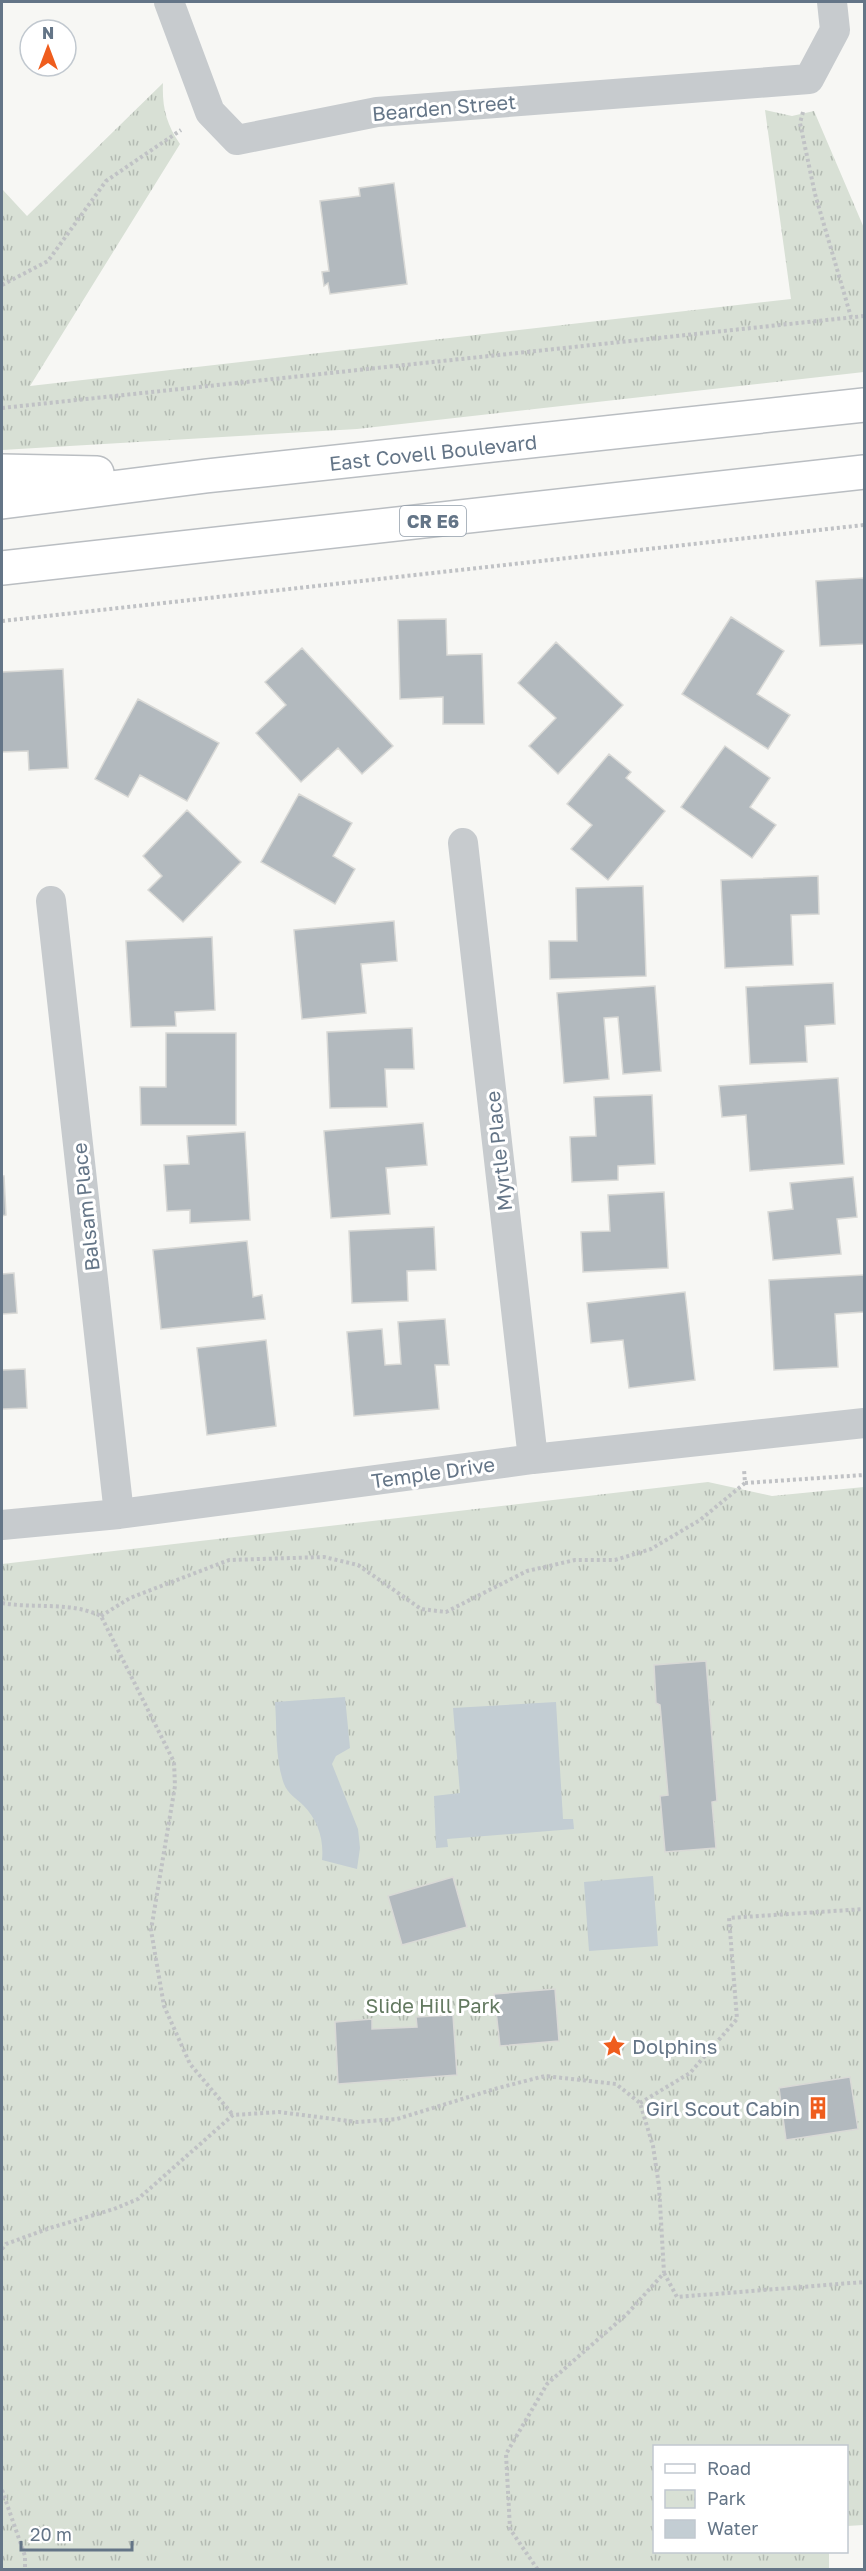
<svg xmlns="http://www.w3.org/2000/svg" width="866" height="2571" viewBox="0 0 866 2571" font-family="'Golos Text',sans-serif">
  <defs>
    <pattern id="park-tufts" width="24" height="20" patternUnits="userSpaceOnUse" patternTransform="scale(1.5)"><rect width="24" height="20" fill="#d8e0d5"/><path d="M3 7l-1-3M5 7V3M7 7l1-3M15 17l-1-3M17 17v-4M19 17l1-3" fill="none" stroke="#b3bab2"/></pattern>
  </defs>
  <rect width="100%" height="100%" fill="#f7f7f4"/>
  <path fill="url(#park-tufts)" d="M163,83C162,106 166,124 180,144L30,386L791,299L765,110L792,116L814,111L864,228V372L357,429L2,450V189L27,216Z
    M708,1482L772,1496L864,1487V2525L847,2526L846,2446H654V2552H829V2569H2V1564Z"/>
  <path fill="#c3cdd3" d="M345,1697L350,1748L336,1756L332,1764L358,1829L360,1848L357,1869L322,1860C324,1839 318,1820 303,1805C296,1798 288,1794 284,1784C275,1760 277,1727 275,1702Z
    M556,1702L563,1819H573L574,1829L447,1839L448,1847L436,1848L434,1796L460,1793L453,1708Z
    M653,1876L658,1946L589,1951L584,1882Z"/>
  <path fill="#b2b9be" stroke="#d9d9d6" stroke-width="1.5" d="M394,183L407,284L330,294L328,283L324,286L322,272L329,271L320,201L360,196L359,188Z
    M864,578V644L820,646L816,581Z
    M731,617L784,651L757,694L790,715L768,749L682,694Z
    M446,619L447,655L482,654L484,724H443V697L400,699L398,620Z
    M556,642L623,705L558,774L529,746L556,718L518,683Z
    M302,648L393,746L362,774L338,748L301,782L256,733L286,705L265,682Z
    M63,669L68,768L29,770L28,751L2,752V672Z
    M138,699L219,743L187,801L140,775L128,797L95,779Z
    M725,746L770,778L750,807L776,825L752,858L681,807Z
    M609,754L631,772L626,778L665,811L608,880L571,849L592,825L567,804Z
    M299,794L352,823L333,856L355,869L335,904L261,862Z
    M187,810L241,862L183,922L148,890L162,876L143,856Z
    M818,876L819,914L791,915L793,965L725,968L721,880Z
    M643,886L646,976L550,979L549,941H577L576,888Z
    M394,921L397,961L361,964L366,1013L302,1019L294,930Z
    M212,937L215,1010L175,1012L176,1026L131,1027L126,941Z
    M833,983L835,1024L805,1026L807,1062L750,1064L746,987Z
    M655,986L661,1071L623,1074L618,1017L604,1018L609,1079L564,1083L557,993Z
    M412,1028L414,1069H385L387,1107L330,1108L327,1032Z
    M166,1033H236V1125H141L140,1087H166Z
    M838,1078L844,1164L750,1171L746,1115L722,1117L719,1086Z
    M652,1095L655,1164L618,1166V1180L572,1182L570,1137L596,1136L594,1097Z
    M423,1123L427,1165L386,1168L390,1214L331,1218L324,1131Z
    M245,1132L250,1220L190,1223V1210L167,1211L164,1165L189,1164L187,1136Z
    M2,1176H4L6,1215L2,1216Z
    M853,1177L857,1217L837,1219L841,1254L773,1260L768,1212L793,1209L790,1183Z
    M664,1192L668,1268L583,1272L581,1232L610,1231L608,1195Z
    M434,1227L436,1270L407,1271L408,1301L352,1303L349,1231Z
    M247,1241L253,1297L262,1295L265,1319L161,1329L153,1250Z
    M14,1273L17,1313L2,1314V1274Z
    M864,1275V1312L835,1314L838,1367L774,1370L769,1280Z
    M685,1292L695,1380L629,1388L623,1340L591,1343L587,1303Z
    M445,1319L449,1365H435L439,1409L354,1416L347,1332L382,1329L385,1365L401,1364L398,1322Z
    M266,1340L276,1426L207,1435L197,1348Z
    M25,1369L27,1408L2,1409V1370Z
    M706,1661L717,1801L712,1802L716,1848L665,1852L660,1796L668,1795L660,1705L656,1703L654,1665Z
    M453,1877L467,1927L402,1945L388,1896Z
    M555,1989L559,2041L500,2046L494,1994Z
    M453,2015L457,2075L338,2084L335,2022L372,2019V2029L417,2027L416,2017Z
    M850,2077L858,2129L786,2140L779,2088Z"/>
  <g fill="none" stroke-linecap="round" stroke-linejoin="round">
    <g stroke="#babec2" stroke-width="36">
      <path id="primary" d="M2,471L97,473
        M2,502L206,476L864,405
        M2,568L864,472"/>
    </g>
    <path stroke="#c0c2c5" stroke-width="4" stroke-dasharray="3 3" stroke-linecap="butt" d="M803,112L800,123L815,194L851,317
      M2,285L48,261L106,181L181,130
      M2,408L864,316
      M2,621L864,525
      M745,1483L864,1475
      M2,1603C35,1609 69,1601 101,1616L174,1762L175,1786L151,1930L164,2006L190,2064L233,2115
      M101,1616L130,1598L229,1560L324,1557L358,1565L421,1609L446,1612L527,1571L575,1560H615L651,1549L700,1520L745,1483L744,1469
      M640,2103L690,2073L737,2019L729,1918L864,1909
      M2,2249L6,2244L50,2228L114,2209L138,2199L233,2115L279,2112L357,2122L397,2119L498,2088L545,2076L616,2084L640,2103L653,2146L659,2186L664,2273L627,2314L547,2384L506,2454L510,2529L538,2570
      M664,2273L677,2297L864,2282
      M2,2490L25,2556V2570"/>
    <path stroke="#c7cbce" stroke-width="30" d="M169,2L210,112L237,140L377,112L809,79L835,30L832,2
      M463,843L533,1459
      M51,901L119,1514
      M2,1525L119,1514L533,1459L864,1423"/>
    <use href="#primary" stroke="#fff" stroke-width="33"/>
  </g>
  <defs>
    <g id="sight-bare" transform="scale(1.8)"><path d="M0-6L1.8-2.2L6-1.7L2.9 1.2L3.7 5.4L0 3.3L-3.7 5.4L-2.9 1.2L-6-1.7L-1.8-2.2Z" fill="#ef5d1d" stroke="#fff" stroke-width="2.5" paint-order="stroke"/></g>
    <g id="building-bare" transform="scale(1.8)"><path d="M-4-6H4V6H1V3H-1V6H-4ZM-2.5-4.3h1.7v1.8h-1.7ZM.8-4.3h1.7v1.8H.8ZM-2.5-1h1.7V.8h-1.7ZM.8-1h1.7V.8H.8Z" fill="#ef5d1d" stroke="#fff" stroke-width="2.5" paint-order="stroke"/></g>
  </defs>
  <g fill-rule="evenodd">
    <use href="#sight-bare" x="614" y="2046"/>
    <use href="#building-bare" x="818" y="2108"/>
  </g>
  <g text-anchor="middle" dominant-baseline="central" stroke-width="6" stroke-linejoin="round" paint-order="stroke">
    <rect fill="#fff" stroke="#929eab" stroke-width="1.5" x="400" y="506" width="66" height="30" rx="4.5"/>
    <g font-size="18" font-weight="bold" fill="#647587">
      <text x="433" y="521">CR E6</text>
    </g>
    <g font-size="20" fill="#647587" stroke="#fff">
      <text transform="translate(444 107) rotate(-5)">Bearden Street</text>
      <text transform="translate(433 452) rotate(-6)">East Covell Boulevard</text>
      <text transform="translate(498 1151) rotate(-96)">Myrtle Place</text>
      <text transform="translate(85 1207) rotate(-96)">Balsam Place</text>
      <text transform="translate(433 1472) rotate(-8)">Temple Drive</text>
    </g>
    <g font-size="20" fill="#637960" stroke="#fff">
      <text x="433" y="2005">Slide Hill Park</text>
    </g>
    <g font-size="20" fill="#647587" stroke="#fff" text-anchor="start">
      <text x="632" y="2046">Dolphins</text>
      <text x="800" y="2108" text-anchor="end">Girl Scout Cabin</text>
    </g>
  </g>
  <rect width="866" height="2571" fill="none" stroke="#647587" stroke-width="6"/>
  <rect x="653" y="2445" width="195" height="108" fill="#ffffff" stroke="#c1c8cf" stroke-width="1.5"/>
  <rect x="665" y="2464" width="30" height="9" fill="#ffffff" stroke="#c1c8cf" stroke-width="1.5"/>
  <text x="707" y="2475" font-size="18" fill="#647587">Road</text>
  <rect x="665" y="2490" width="30" height="18" fill="url(#park-tufts)" stroke="#c1c8cf" stroke-width="1.5"/>
  <text x="707" y="2505" font-size="18" fill="#647587">Park</text>
  <rect x="665" y="2520" width="30" height="18" fill="#c3cdd3" stroke="#c1c8cf" stroke-width="1.5"/>
  <text x="707" y="2535" font-size="18" fill="#647587">Water</text>
  <g transform="translate(48 48)"><circle r="28" fill="#ffffff" stroke="#c1c8cf" stroke-width="1.5"/>
  <path d="M0-4.5L10 22L0 15L-10 22Z" fill="#ef5d1d"/>
  <text y="-9" font-size="16" font-weight="bold" text-anchor="middle" fill="#647587">N</text>
  </g>
  <path d="M21 2541v9h111v-9" fill="none" stroke="#647587" stroke-width="3"/>
  <text x="30" y="2541" font-size="18" fill="#647587" stroke="#ffffff" stroke-width="4.5" paint-order="stroke">20 m</text>
</svg>
